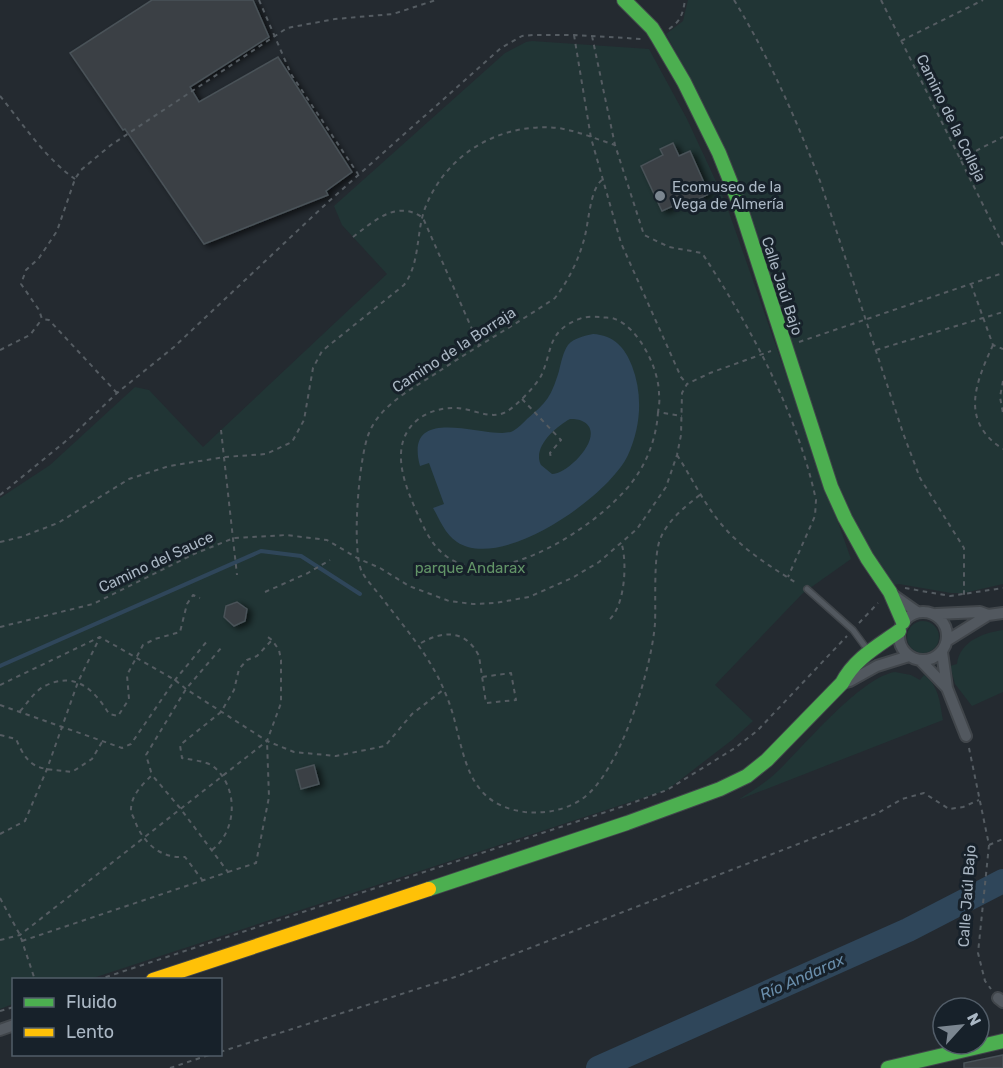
<svg xmlns="http://www.w3.org/2000/svg" width="1003" height="1068" viewBox="0 0 1003 1068" font-family="Rubik,sans-serif">
  <defs>
    <filter id="shadow"><feDropShadow dx="4.5" dy="2.5" stdDeviation="3" flood-color="#0009"/></filter>
  </defs>
  <rect width="100%" height="100%" fill="#242a30"/>
  <path fill="#213535" d="M688,0H1003V584L964,593H951L899,584L893,585L872,552L845,504L701,101L666,34L683,21Z
    M532,41L649,49L687,119L725,201L851,559L803,593L715,685L753,721L732,740L667,790L90,979L14,980L13,1004L0,1009V498L50,465L135,387L149,390L203,447L387,274L342,225L334,206L505,53L526,42Z
    M907 637a16 16 0 1 1 32 0a16 16 0 1 1-32 0Z
    M1003,630V692L972,706L955,684L950,666L957,664C960,641 983,633 1003,630Z
    M895,672L911,675L920,680L924,675C939,685 940,704 943,720L738,800C752,791 767,782 779,770C805,745 861,677 895,672Z"/>
  <path fill="#2f465a" fill-rule="evenodd" d="M593,334C613,335 625,347 632,366C643,395 641,426 628,455C609,496 502,572 457,542C445,534 440,520 433,508L444,504L429,463L420,466C402,399 492,442 513,431C518,428 523,423 527,419C547,402 551,397 559,371C561,363 563,352 568,345C574,338 584,336 593,334ZM570,419C575,419 579,419 584,422C606,435 569,474 552,474L541,465C532,448 555,427 570,419Z"/>
  <g fill="none" stroke-linecap="round" stroke-linejoin="round">
    <path stroke="#2f465a" stroke-width="4" d="M0,666L261,551L301,556L360,594"/>
    <path stroke="#2f465a" stroke-width="24" d="M598,1068L908,930L1003,881"/>
  </g>
  <path fill="#3a4045" stroke="#4a5258" stroke-width="1.5" filter="url(#shadow)" d="M152,0H253L269,37L190,87L199,102L278,57L352,172L326,191L328,195L204,244L125,129L123,130L70,53Z
    M673,143L679,156L690,151L709,194L684,206L682,202L662,211L641,166L663,155L660,149Z
    M237,602L247,609L245,621L234,626L224,617L226,606Z
    M314,765L319,784L301,789L296,770Z
    M1003,1055V1068H964V1063Z"/>
  <g fill="none" stroke-linecap="round" stroke-linejoin="round">
    <g stroke="#41464b" stroke-width="8">
      <path id="lane" d="M807,589L853,630L867,649"/>
    </g>
    <g stroke="#41464b" stroke-width="14">
      <path id="street" d="M893,595L917,612
        M899 636a24 24 0 1 1 48 0a24 24 0 1 1-48 0Z
        M936,614L980,612L988,615L1003,613
        M948,640L988,615
        M942,652L947,688L966,736
        M921,661L947,688
        M842,683L850,681L877,666L909,656
        M998,998L1003,1002
        M0,1030L14,1025"/>
    </g>
    <g stroke="#41464b" stroke-width="16">
      <path id="fast" d="M624,0L652,28L657,36L684,82L719,153L739,203L831,487L845,518L867,558L890,592L903,622
        M429,889L627,823L720,789L747,776L767,760L842,683C854,659 878,646 899,631
        M888,1068L1003,1041"/>
    </g>
    <g stroke="#41464b" stroke-width="16">
      <path id="slow" d="M153,980L429,889"/>
    </g>
    <path stroke="#555c62" stroke-width="2" stroke-dasharray="4.5 4.5" stroke-linecap="butt" d="M259,0L291,74L358,174
      M734,0C769,57 796,119 820,181L903,433L920,478L964,548V595
      M881,0L1003,245
      M669,29C681,21 683,13 685,0
      M574,35L591,138L621,243L681,377L687,384
      M592,36L615,145
      M901,41L983,0
      M0,96C23,124 45,158 75,179
      M960,159L1003,137
      M602,180C589,190 589,226 583,243C577,263 568,281 555,298C518,323 479,345 441,370C416,387 381,403 369,433C359,456 351,550 362,572C367,581 375,589 382,598C401,623 423,648 438,677C445,691 451,706 455,722C466,766 472,805 525,812C545,814 566,810 582,799C620,773 652,668 655,623C656,602 653,553 661,537C669,519 686,506 701,494
      M353,237C374,221 397,199 423,218L479,345
      M971,284L993,345L1003,349
      M799,342L1003,273
      M993,345C976,382 959,421 1003,449
      M0,350L30,335L42,319
      M876,350L1003,312
      M1003,381L1000,397L1003,413
      M117,393L49,320L42,319L39,310L21,284L26,270L39,258L57,231L75,179L81,170L111,145L287,28L335,19L393,14L436,0
      M522,399L561,440L550,453L551,458
      M658,412C657,432 650,455 639,472C612,518 498,596 446,556C432,546 425,530 418,515C410,497 400,474 401,454C402,423 428,407 457,408C474,409 490,420 506,412C516,406 535,387 541,376C553,351 546,332 579,319C586,316 594,317 601,317C605,318 611,317 615,319C639,328 659,369 659,394C660,400 659,406 658,412L682,416
      M221,430L237,575
      M677,455C692,478 704,504 722,525C742,549 771,567 798,584
      M0,495L72,436L117,393L174,347L328,202L501,48L522,36L533,35H574L642,39
      M0,542L21,537L58,523L129,479L169,466L225,457L266,454L292,442L304,420L313,368L322,351L404,285C420,263 416,236 424,211C444,155 499,122 558,128C578,131 596,139 615,145L644,235L669,247L702,253C751,328 797,412 816,500L815,516L788,577
      M905,588L950,596L1003,588
      M265,592L308,573L330,560
      M610,619C625,604 627,564 622,545
      M859,623L878,603
      M0,627L93,604L194,554L234,538L286,535L327,540L359,559L380,568L409,586L449,601L473,604L495,603L529,597L572,578L599,562L637,529L666,487L677,455L681,435L682,393L687,384L710,373L771,351
      M421,643C444,630 466,630 479,656L486,703L516,700L511,673L482,677
      M0,685L100,637L175,680L186,689L267,741L294,752L336,756L385,746L412,714L443,690
      M0,705L122,748L131,744L175,680L208,640
      M20,711C27,704 34,692 43,687C74,670 94,689 109,714L118,716L129,699L127,675L143,645L155,639L180,632L187,604L193,595L200,598
      M0,735L16,739C30,772 40,768 72,772L92,759L102,742
      M969,748L989,845L978,953L985,981L991,989
      M0,834L25,821L47,769L78,682L100,637
      M989,845L1003,839
      M212,850C237,831 239,788 214,767C207,761 191,760 182,758L180,745L221,712L234,690L239,669L247,660L257,656L272,640
      M228,872L256,863L269,797L267,741
      M203,881L185,857C161,859 143,843 135,821C134,818 132,815 131,812C130,796 142,785 152,775L146,755L186,689L221,648
      M0,898L20,935L35,980
      M0,940L20,935L267,741L281,703V660L279,650L272,640L265,635
      M22,941L228,872L180,808L152,775
      M97,980L624,806L667,790L735,748L757,731L847,636
      M0,1011L14,1007
      M220,1052L458,976L878,813L902,799L924,793L949,809L963,807L979,800
      M170,1068L212,1054"/>
    <use href="#lane" stroke="#52585f" stroke-width="5"/>
    <use href="#street" stroke="#52585f" stroke-width="10"/>
    <use href="#fast" stroke="#4caf50" stroke-width="14"/>
    <use href="#slow" stroke="#ffc107" stroke-width="14"/>
  </g>
  <circle fill="#7b8690" stroke="#17212a" stroke-width="2" cx="660" cy="196" r="6"/>
  <g text-anchor="middle" dominant-baseline="central" stroke-width="6" stroke-linejoin="round" paint-order="stroke">
    <g font-size="15" fill="#aab7c4" stroke="#17212a">
      <text transform="translate(951 118) rotate(64)">Camino de la Colleja</text>
      <text transform="translate(782 286) rotate(72)">Calle Jaúl Bajo</text>
      <text transform="translate(454 350) rotate(-33)">Camino de la Borraja</text>
      <text transform="translate(156 562) rotate(-25)">Camino del Sauce</text>
      <text transform="translate(967 896) rotate(-86)">Calle Jaúl Bajo</text>
    </g>
    <g font-size="15" fill="#aab7c4" stroke="#17212a" text-anchor="start">
      <text x="672" y="187">Ecomuseo de la<tspan x="672" dy="17">Vega de Almería</tspan></text>
    </g>
    <g font-size="15" fill="#629467" stroke="#17212a">
      <text x="470" y="568">parque Andarax</text>
    </g>
    <g font-size="16" font-style="italic" fill="#698daa" stroke="#17212a">
      <text transform="translate(802 977) rotate(-24)">Río Andarax</text>
    </g>
  </g>
  <rect x="12" y="978" width="210" height="78" fill="#17212a" stroke="#525d68" stroke-width="1.5"/>
  <rect x="24" y="998" width="30" height="9" fill="#4caf50" stroke="#525d68" stroke-width="1.5"/>
  <text x="66" y="1008" font-size="18" fill="#aab7c4">Fluido</text>
  <rect x="24" y="1028" width="30" height="9" fill="#ffc107" stroke="#525d68" stroke-width="1.5"/>
  <text x="66" y="1038" font-size="18" fill="#aab7c4">Lento</text>
  <g transform="translate(961 1026) rotate(63)"><circle r="28" fill="#17212a" stroke="#525d68" stroke-width="1.5"/>
  <path d="M0-4.5L10 22L0 15L-10 22Z" fill="#7b8690"/>
  <text y="-9" font-size="16" font-weight="bold" text-anchor="middle" fill="#aab7c4">N</text>
  </g>
</svg>
